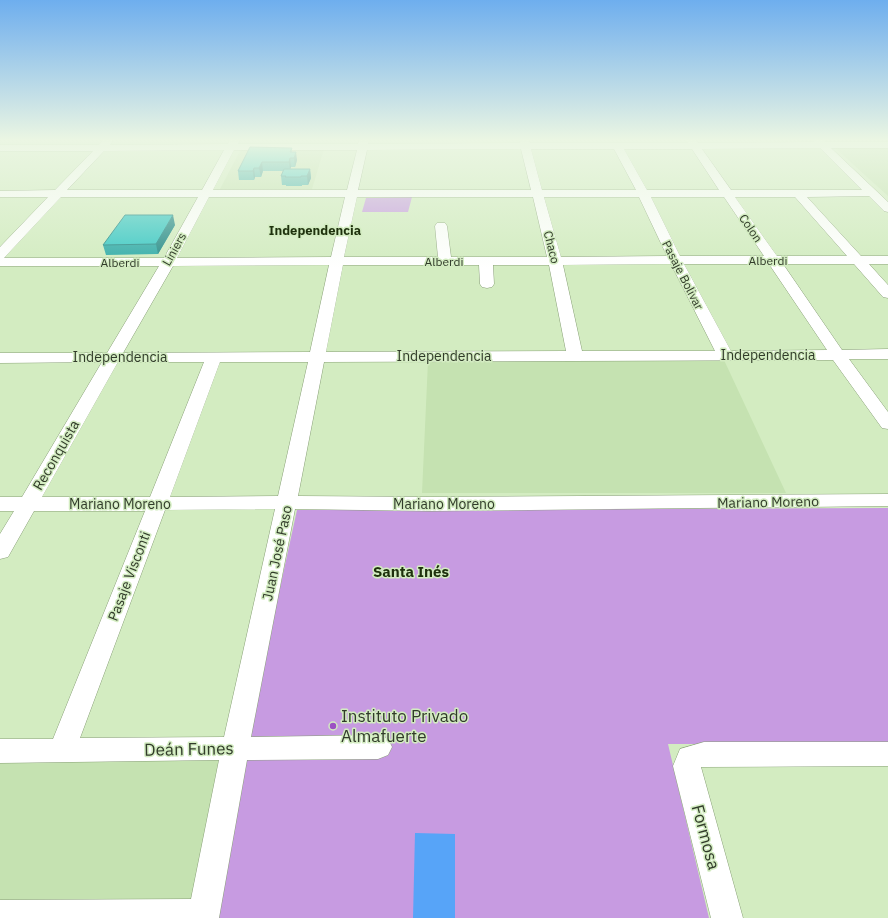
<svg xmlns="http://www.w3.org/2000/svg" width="888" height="918" viewBox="0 0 888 918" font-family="'IBM Plex Sans',sans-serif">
  <rect width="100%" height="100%" fill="#d3ecc1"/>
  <path fill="#c5e2b1" d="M834,147L888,148V196Z
    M324,149L312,189H220L240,151L244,150Z
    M724,360L786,493H422L428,361Z
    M223,757L193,903L0,904V758Z"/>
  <path fill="#c79be1" d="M412,197L408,212H362L366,198Z
    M888,508V744H668L709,918H214L247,739L297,510Z"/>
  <path fill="#57a4f8" d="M415,833L455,834V918H413Z"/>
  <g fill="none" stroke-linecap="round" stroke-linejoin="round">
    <g stroke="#89a078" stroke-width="1">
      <path id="minor" d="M103,140H113L110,145L228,144L230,140H240L238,144H358L359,140H369L368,144L520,143L519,140H529L530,143H688L686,140H696L698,143L814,142L813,140H823L825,142H888V148H831L888,202V212L884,211L869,196L807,197L861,256H888V264H869L888,285V298L883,297L854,264H783L842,350L888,349V359H849L888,412V429L882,428L833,360L324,362L298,496L430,497L888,494V506L430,511L295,509L251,737L378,735L388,739L392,747L388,755L378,759L247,760L219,918H0V900L191,899L219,760L0,763V739H53L145,511H34L8,557L0,559V534L14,511H0V497H22L102,362L0,363V353H107L159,266H0V247L48,197H0V191L55,190L93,151H0V145H99ZM820,148L862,190H731L702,149ZM521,149L531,190H358L367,150ZM531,149H614L636,190H542ZM624,149H692L719,190H647ZM224,150L202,190H67L104,151ZM234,150H357L347,190H213ZM61,197H198L164,258H4ZM209,197H345L331,257L177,258ZM357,197H533L547,257H451L447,226L445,223H437L435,226L438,257H344ZM544,197H639L667,256L561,257ZM651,197H724L764,256H680ZM735,197H795L847,256H777ZM671,264L715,351H582L563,265ZM684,264H769L827,350L731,351ZM329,265L310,352L123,353L173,266ZM343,265H479L480,284L482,287L487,288L492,287L494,284L493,265H549L566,351L326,352ZM118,362H204L150,497H42ZM220,362H308L278,496L170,497ZM275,509L224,737L80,738L165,510Z
        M704,742H888V766L701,767L743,918H711L673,766L680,749Z"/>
    </g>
    <use href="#minor" fill="#fff" fill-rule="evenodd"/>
  </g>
  <path fill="#33aca9" d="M292,148V152L297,160L295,167H291L290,169H310L311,178L308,185H302V186H286V185H282L281,176L283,171H263L261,177H255L254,180H239L238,171Z
    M175,225L158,254L106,255L103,245Z"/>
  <path fill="#298c8a" d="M296,152L297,160L295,167L294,158Z
    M290,158L291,167L290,170L289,162Z
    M262,162L263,171L261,177L259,168Z
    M254,168L255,177L254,180L253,171Z
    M310,169L311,178L308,185L307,176Z
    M173,215L175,225L158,254L156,244Z"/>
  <path fill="#3bc8c5" stroke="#298c8a" d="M250,147L292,148L290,152H296L294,158H290L289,162H262L259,168H254L253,171H238Z
    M284,169H310L307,176H301V177H285L286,176H281Z
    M125,215H173L156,244L103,245Z"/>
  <linearGradient id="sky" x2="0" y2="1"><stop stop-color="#6eaeee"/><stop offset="0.52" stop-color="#ebf6e3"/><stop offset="1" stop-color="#ebf6e3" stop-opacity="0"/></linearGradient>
  <rect width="888" height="269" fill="url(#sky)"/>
  <circle fill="#9c51c3" stroke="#d3ecc1" stroke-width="1.5" cx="333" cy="726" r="4"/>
  <g text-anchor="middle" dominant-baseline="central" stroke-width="3" stroke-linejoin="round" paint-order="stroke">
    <g font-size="12" fill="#313b2a" stroke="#d3ecc1">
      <text transform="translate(751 228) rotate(56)">Colon</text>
      <text transform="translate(552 247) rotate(76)">Chaco</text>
      <text transform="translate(174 249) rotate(-61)">Liniers</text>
      <text x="768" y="260">Alberdi</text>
      <text x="444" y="261">Alberdi</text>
      <text x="120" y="262">Alberdi</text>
      <text transform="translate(683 275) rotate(63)">Pasaje Bolivar</text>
    </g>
    <g font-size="13" font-weight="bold" fill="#1e310d" stroke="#d3ecc1">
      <text x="315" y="230">Independencia</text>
    </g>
    <g font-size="14" fill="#313b2a" stroke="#d3ecc1">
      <text x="768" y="355">Independencia</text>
      <text x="444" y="356">Independencia</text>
      <text x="120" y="357">Independencia</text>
      <text transform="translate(56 455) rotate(-60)">Reconquista</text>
      <text transform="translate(768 502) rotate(-1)">Mariano Moreno</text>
      <text x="120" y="504">Mariano Moreno</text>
      <text x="444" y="504">Mariano Moreno</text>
      <text transform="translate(277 553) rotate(-78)">Juan José Paso</text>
      <text transform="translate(129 576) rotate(-69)">Pasaje Visconti</text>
    </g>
    <g font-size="15" font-weight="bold" fill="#1e310d" stroke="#d3ecc1">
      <text x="411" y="571">Santa Inés</text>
    </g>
    <g font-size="17" fill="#313b2a" stroke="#d3ecc1" text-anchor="start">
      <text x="341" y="716">Instituto Privado<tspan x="341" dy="20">Almafuerte</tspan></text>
    </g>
    <g font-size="17" fill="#313b2a" stroke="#d3ecc1">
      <text transform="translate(189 749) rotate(-1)">Deán Funes</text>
      <text transform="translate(706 837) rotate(75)">Formosa</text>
    </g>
  </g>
</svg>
